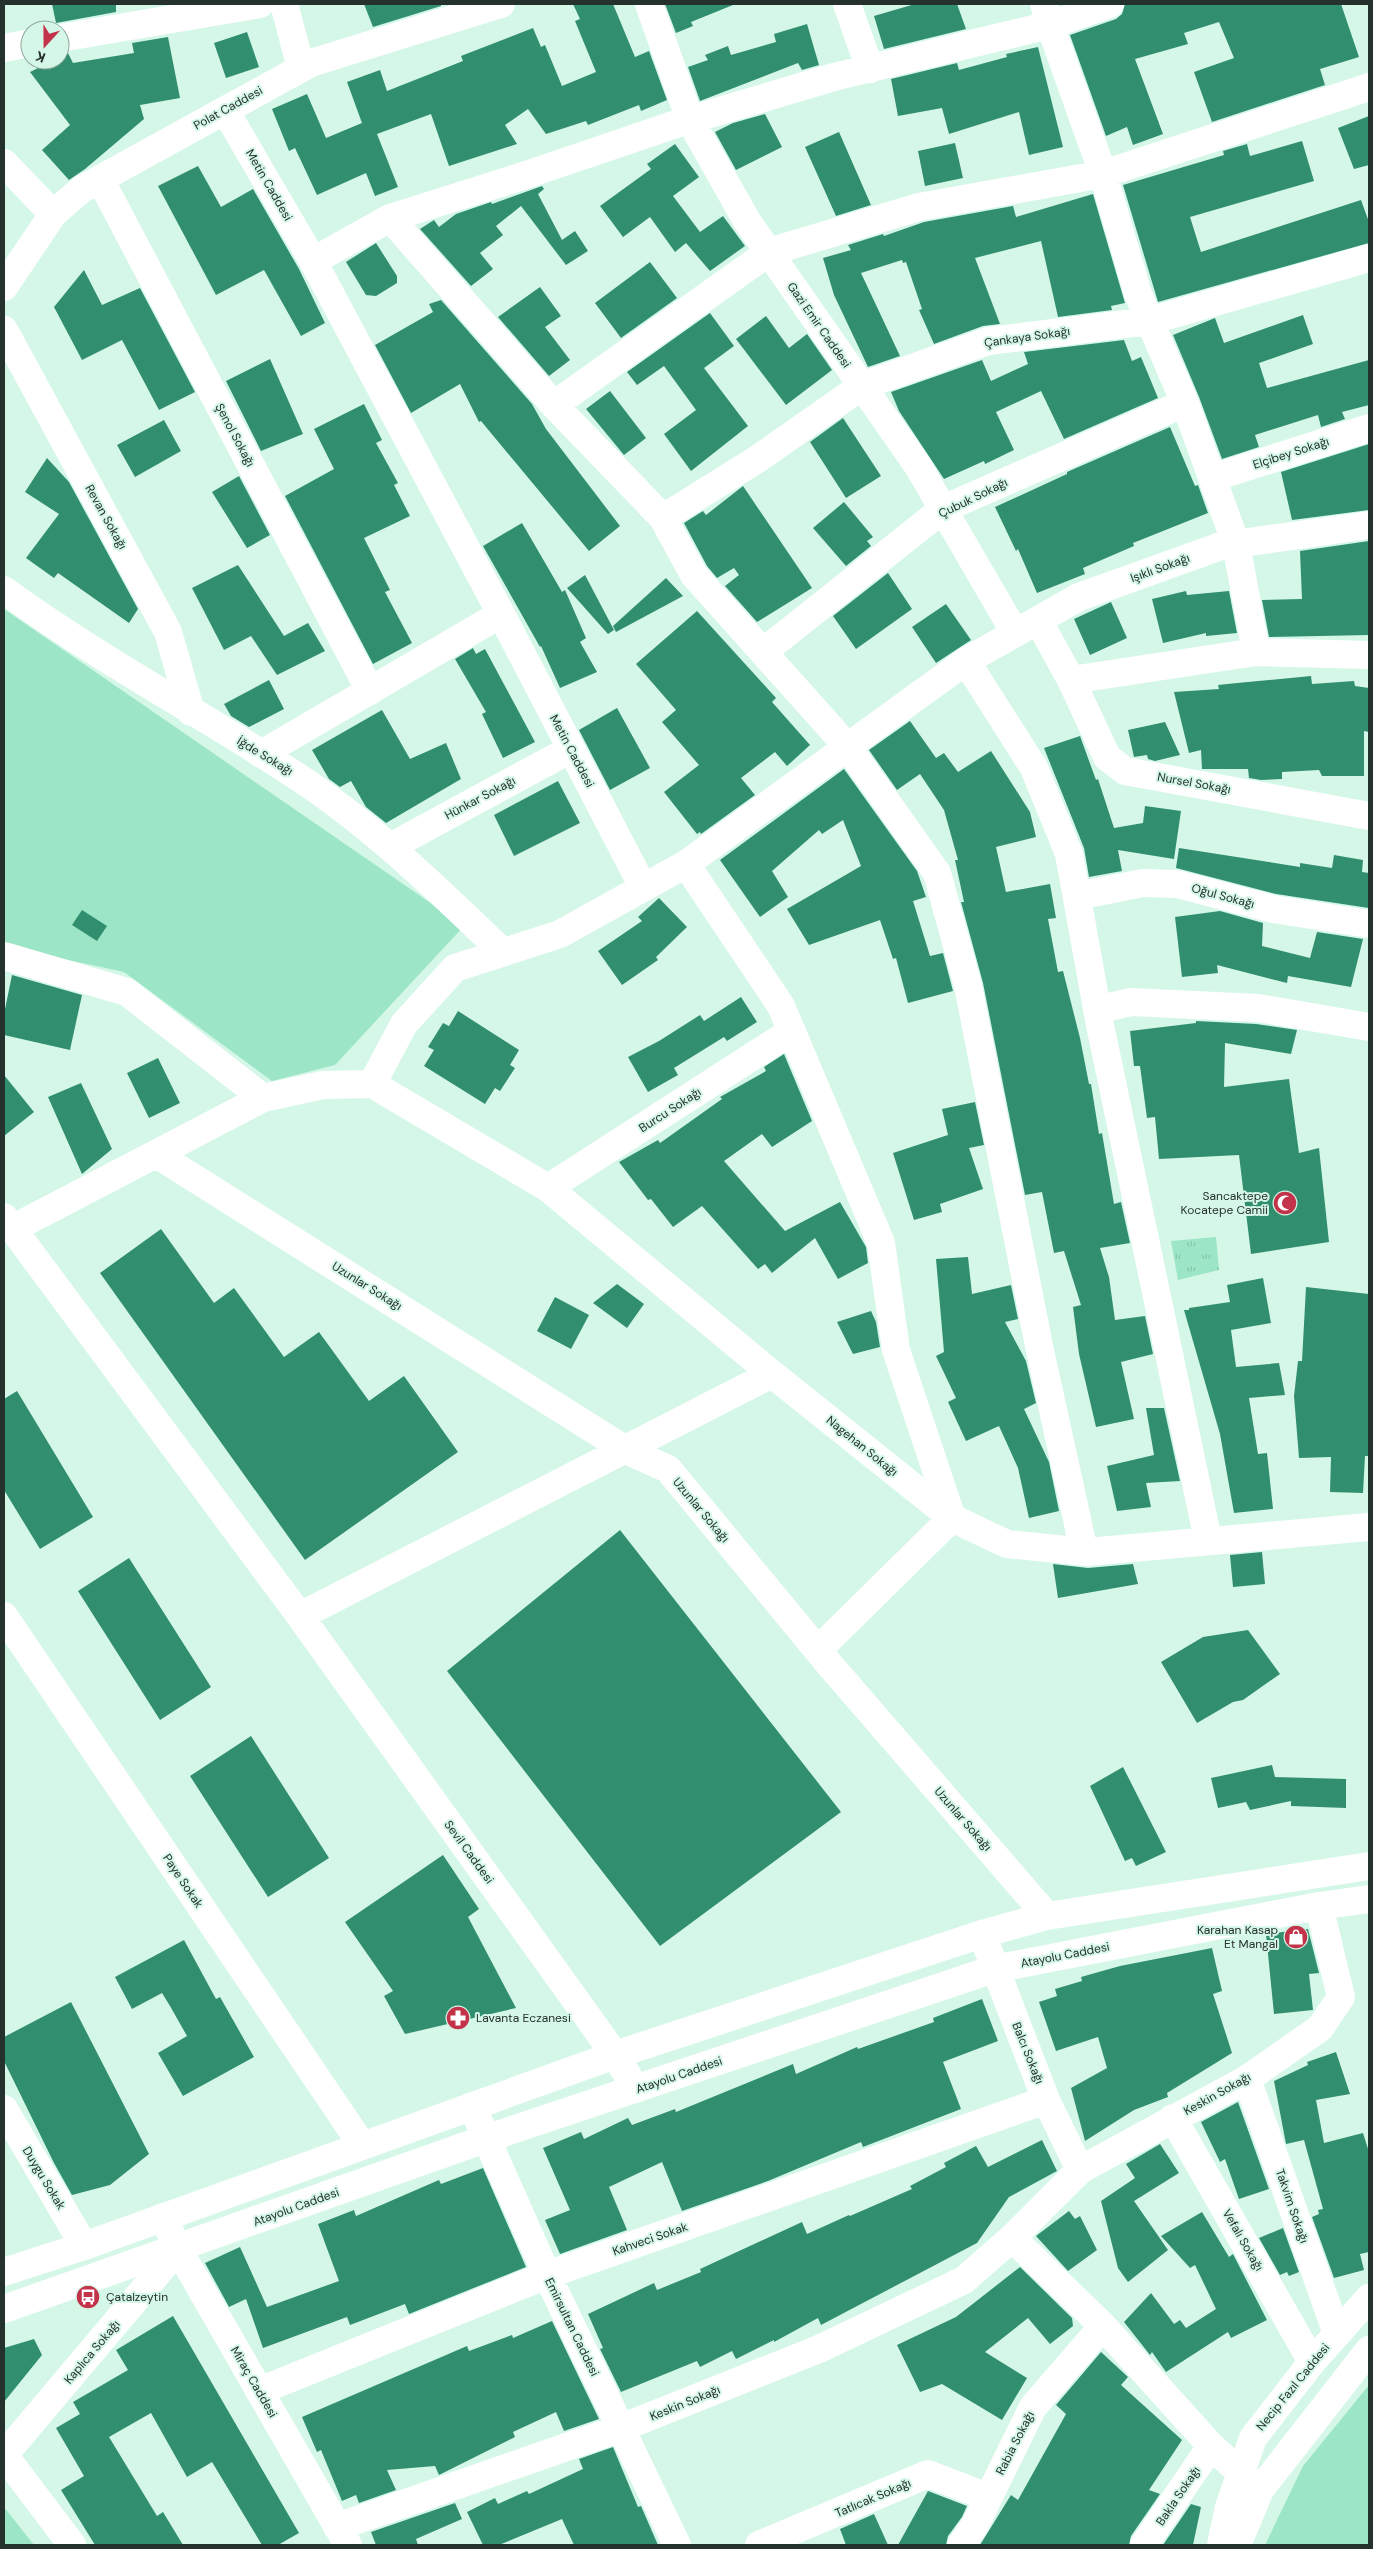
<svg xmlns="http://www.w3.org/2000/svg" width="1373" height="2549" viewBox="0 0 1373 2549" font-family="'DM Sans',sans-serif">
  <defs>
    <pattern id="park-tufts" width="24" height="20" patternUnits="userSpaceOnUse" patternTransform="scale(1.25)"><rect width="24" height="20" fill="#9ce5c7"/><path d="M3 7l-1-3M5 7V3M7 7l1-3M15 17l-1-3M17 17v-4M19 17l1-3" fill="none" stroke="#86c5ab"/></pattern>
  </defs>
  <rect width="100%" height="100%" fill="#d5f7e8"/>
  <path fill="#9ce5c7" d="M4,609L464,926L335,1065L272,1081L124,972L4,946Z
    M1369,2385V2545H1265L1303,2466Z
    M4,2507L34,2545H4Z"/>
  <path fill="url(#park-tufts)" d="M1216,1237L1219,1270L1178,1280L1171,1241Z"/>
  <path fill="#318f6f" d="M52,4H116V12L56,23Z
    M364,4H441V6L373,27Z
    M573,4H613L635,57L649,51L667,100L641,111L639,105L588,125L586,121L546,134L528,109L505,125L517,144L449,166L431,114L377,134L398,187L375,196L366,173L317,195L295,148L289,151L272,109L307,94L326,138L362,123L347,82L380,70L387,91L463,61L461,56L533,28L541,47L545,45L562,86L596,72L575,21L580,19Z
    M665,4H733V5L691,22L693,26L676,33Z
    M915,4H957L966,29L884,49L874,16Z
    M1125,4H1341L1359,57L1320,69L1325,85L1212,122L1194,72L1234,58L1219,22L1184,33L1188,44L1135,59L1163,134L1133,145L1127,127L1106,136L1070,35L1116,19L1122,14Z
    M807,24L819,65L802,70L798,63L700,101L688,67L708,60L705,55L728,46L731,55L776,42L774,34Z
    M247,32L259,67L226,78L214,43Z
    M168,37L180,98L140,105L144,119L85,169L69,180L42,150L70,125L30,72L54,60H60V57L68,53L73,63L134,53L132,43Z
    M1038,47L1063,147L1029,155L1019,112L949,134L942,108L898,116L891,79L957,63L959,70L1007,57L1006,54Z
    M765,114L782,147L736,170L715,132L733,123Z
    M1369,116V165L1354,169L1338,128Z
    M839,132L871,205L836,216L805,147Z
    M1302,141L1314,181L1190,217L1201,252L1361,200L1369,222V243L1158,302L1123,185L1224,155L1223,151L1247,144L1250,156Z
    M955,143L963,178L925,186L918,151Z
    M675,144L699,177L673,196L700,232L723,216L745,246L710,271L686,243L675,252L650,217L623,237L600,206L651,169L647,164Z
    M198,166L221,207L253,189L299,269L325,323L301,336L264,270L216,295L158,186Z
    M542,186L544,189L538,194L562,240L575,231L588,251L566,265L521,206L496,226L503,235L480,253L493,269L471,286L420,229L434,220L439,227L456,214L491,202L492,204Z
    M1093,194L1125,303L1111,306L1112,310L1058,317L1041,241L975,258L1000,324L983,326L934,344L919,310L922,309L906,262L903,263L902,260L861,273L900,356L868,367L834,295L823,258L851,250L848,245L883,234L884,236L924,222L1013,206L1016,217Z
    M376,243L397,276V283L376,296L366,295L346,262Z
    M650,262L677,298L621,338L595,303Z
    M84,270L102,305L140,288L195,392L159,410L122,340L82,360L54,307Z
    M540,287L561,316L545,327L570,360L549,376L498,317Z
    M441,300L532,404L546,429L620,526L589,551L481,421L479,422L460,384L411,413L375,345L433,312L429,304Z
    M710,313L734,346L704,368L748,426L691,471L664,434L696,410L664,366L637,385L627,372Z
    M1303,315L1313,344L1259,363L1267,388L1369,360V405L1342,412L1345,419L1321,427L1318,415L1255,435L1259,447L1222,459L1199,397L1173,335L1215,318L1224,343Z
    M766,316L789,348L807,334L832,370L786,405L736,339Z
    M1124,340L1132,361L1141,357L1158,398L1064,439L1041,391L996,412L1014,450L985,464L984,461L944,479L899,411L891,392L982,360L991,381L1028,364L1024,352Z
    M270,359L303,434L261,451L226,381Z
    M610,391L646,438L624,455L586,409Z
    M364,404L382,440L376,443L398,483L394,485L410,516L364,538L390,590L385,592L412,643L373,664L285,496L334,469L314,429Z
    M843,418L881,476L846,498L810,442Z
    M164,420L181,451L135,477L117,445Z
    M1170,427L1195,486L1198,485L1208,513L1133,543L1134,546L1083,568L1085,574L1037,593L1018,549L1016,551L995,507L1067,474V472Z
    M1369,444V510L1292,520L1281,472Z
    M47,458L69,482L138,609L129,623L58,573L54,578L26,558L59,514L25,492Z
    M239,476L270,535L247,548L212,492Z
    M743,486L812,588L757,622L725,586L739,575L734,568L717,578L707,566L684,523L703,511L706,515Z
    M844,502L873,537L867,541L871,546L846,566L813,528Z
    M522,523L562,592L565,590L586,638L580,642L597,672L560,688L541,646L540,647L483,546Z
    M1369,541V635L1269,637L1262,600L1302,599L1300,551Z
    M238,565L284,636L308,623L325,651L277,675L251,636L224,650L192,588Z
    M888,573L912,609L856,649L833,616Z
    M585,575L614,630L608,634L567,588Z
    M666,578L683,596L616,632L613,626Z
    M1186,591L1187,595L1229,591L1237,633L1206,636V633L1163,643L1152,599Z
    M1111,602L1127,638L1090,655L1074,619Z
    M946,604L971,640L936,663L912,627Z
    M697,611L776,698L772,702L810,745L787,766L775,752L741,778L755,795L701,834L700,832L697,834L664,792L699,765L662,722L676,710L636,664Z
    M473,648L476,654L485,649L535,742L503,758L482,714L486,712L455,659Z
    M1311,676L1312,684L1354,681L1355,686L1369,688V732L1364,731V776H1322L1319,770L1282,772V779L1261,780L1249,778L1248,769H1202L1201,750L1189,753L1174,692L1219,689L1218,685L1237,683Z
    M269,680L284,709L249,727L231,716L224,704Z
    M617,708L650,768L610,790L579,730Z
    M382,710L410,759L446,743L461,779L386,823L366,807L351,781L340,787L329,779L312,750Z
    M910,721L936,758L944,753L958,772L991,751L1030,812L1036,837L996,847L1006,892L1050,884L1056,918L1048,919L1058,972L1063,971L1080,1038L1089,1084H1091L1099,1134L1102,1133L1114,1204L1121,1202L1130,1243L1100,1248L1109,1277L1115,1320L1145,1316L1153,1354L1121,1362L1134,1419L1096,1427L1079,1354L1073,1307L1081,1305L1064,1251L1054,1253L1042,1192L1025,1195L983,983L961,902H964L955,860H958L944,810L920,774L897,790L869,750Z
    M1165,722L1180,755L1155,761L1148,759L1147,755L1134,757L1128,730Z
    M1080,736L1096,780L1098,779L1114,828L1143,823L1145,806L1181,811L1174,859L1118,850L1122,871L1089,877L1084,848L1044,748Z
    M844,769L917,871L926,897L913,901L930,956L943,953L953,991L908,1003L896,958L893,959L880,920L809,945L787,909L861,866L843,820L822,834L819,830L772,871L788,897L760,917L720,860Z
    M558,781L580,823L514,856L494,815Z
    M1179,848L1300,867V863L1332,868L1334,855L1363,860L1362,872L1369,873V908L1276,894L1176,868Z
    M659,898L687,927L656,957L658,960L622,985L598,951L642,921L638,917Z
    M82,910L107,926L97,941L72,925Z
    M1220,911L1263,923L1262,946L1310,958L1317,932L1363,939L1351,987L1288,976L1287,983L1217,965L1218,973L1182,977L1175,917Z
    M12,975L82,995L70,1050L4,1035V1014Z
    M741,997L757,1022L727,1041L724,1037L674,1068L678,1075L648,1092L628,1057L659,1041L700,1015L704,1021Z
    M458,1011L519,1050L510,1065L515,1068L500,1091L495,1088L485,1104L424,1066L434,1050L428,1047L443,1023L449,1026Z
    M1196,1021L1256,1024L1297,1030L1291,1054L1225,1043L1224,1087L1289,1079L1299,1153L1319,1148L1329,1242L1251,1254L1239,1155L1159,1159L1155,1117L1147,1118L1140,1066H1134L1130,1031L1196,1023Z
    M784,1054L812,1121L772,1147L762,1134L724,1161L785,1231L840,1202L866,1247L868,1263L838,1279L815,1238L772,1273L765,1264L758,1269L702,1206L673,1227L651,1199L648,1200L619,1162L658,1140L660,1143L722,1099L720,1097L766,1071L764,1067Z
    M158,1058L180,1103L149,1118L127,1073Z
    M4,1075L34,1112L4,1136Z
    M81,1083L112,1149L82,1174L48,1097Z
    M975,1102L984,1145L969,1148L983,1189L940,1204L942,1212L914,1220L893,1153L948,1135L942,1109Z
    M161,1229L214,1303L234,1288L284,1357L319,1332L369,1401L404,1376L458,1452L305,1560L100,1273Z
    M968,1257L972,1294L1011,1285L1018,1319L1005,1322L1026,1361L1036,1403L1024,1409L1049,1462L1059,1511L1029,1518L1018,1468L999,1426L966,1441L948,1402L956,1398L936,1356L944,1352L936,1259Z
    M1263,1278L1271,1323L1231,1330L1236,1367L1279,1363L1285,1395L1249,1398L1258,1454L1267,1453L1273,1509L1234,1513L1220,1434L1184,1310H1189V1308L1230,1302L1227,1285Z
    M617,1284L644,1304L627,1328L593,1303Z
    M1306,1287L1369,1294V1456H1365L1363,1493L1330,1492L1331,1457L1299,1458L1294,1396L1298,1361H1302Z
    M555,1297L589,1315L571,1349L537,1331Z
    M871,1311L876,1322L880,1347L853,1354L837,1322Z
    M17,1391L93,1517L40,1549L4,1490V1399Z
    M1146,1408H1164L1180,1481L1146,1483L1151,1507L1117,1511L1107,1466L1154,1455Z
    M620,1530L841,1812L660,1946L447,1671Z
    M1262,1552L1265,1584L1233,1587L1230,1555Z
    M129,1558L211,1687L160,1720L78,1591Z
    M1053,1564L1088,1568L1133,1564L1138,1584L1058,1598Z
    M1248,1630L1280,1674L1243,1700L1233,1702L1197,1723L1161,1662L1203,1637Z
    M251,1736L329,1858L268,1897L190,1776Z
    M1272,1765L1275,1777L1346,1779V1808L1291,1806V1801L1250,1810L1246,1802L1218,1808L1211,1778Z
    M1123,1767L1166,1852L1136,1866L1132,1858L1125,1861L1090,1786Z
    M443,1855L479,1909L468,1917L516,2008L405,2034L384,1996L393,1991L345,1922Z
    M1308,1929L1319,1973L1309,1974L1313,2010L1274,2014L1266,1934Z
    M184,1940L216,1999L220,1997L254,2057L183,2096L158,2053L187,2036L170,2006L162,1993L132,2009L115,1977Z
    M1212,1948L1222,1991L1213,1994L1232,2053L1167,2093L1168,2097L1134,2110L1085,2141L1071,2088L1107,2068L1098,2037L1056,2051L1039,2002L1057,1996L1055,1989L1082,1981L1081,1977L1120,1966Z
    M982,1999L998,2041L943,2062L961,2109L863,2147L861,2142L768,2181L682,2211L662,2162L609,2187L627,2230L560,2254L545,2220L570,2210L543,2148L581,2132L584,2139L628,2118L632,2125L675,2109L676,2112L793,2064L796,2074L857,2047L858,2049L934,2022L933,2018Z
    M71,2002L149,2154L110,2185L72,2195L54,2163L4,2061V2037Z
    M1336,2052L1350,2094L1316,2100L1324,2143L1363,2133L1369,2152V2252L1360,2254L1364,2270L1334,2278L1312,2217L1319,2214L1318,2210L1323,2209L1304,2140L1286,2144L1274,2081L1308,2065L1307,2062Z
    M1238,2102L1269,2189L1239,2199L1225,2159L1220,2162L1201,2122Z
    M1042,2140L1057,2171L1009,2197L977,2243L821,2325L818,2318L774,2342V2340L736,2359L732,2351L700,2367L697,2361L621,2392L600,2349L603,2348L588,2314L654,2283L657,2290L701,2272L700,2269L802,2222L807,2234L849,2215L850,2216L912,2189L910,2186L946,2167L944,2163L976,2146L988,2167Z
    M1160,2144L1179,2173L1134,2201L1168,2250L1128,2282L1118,2268L1101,2201L1135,2178L1126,2164Z
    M483,2168L526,2267L409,2314L405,2304L350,2325L347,2317L263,2348L246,2299L229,2307L205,2263L240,2247L267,2307L339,2281L318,2224L354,2210L356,2216L439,2180L441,2184Z
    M1069,2211L1075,2219L1080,2216L1097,2250L1068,2271L1036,2236Z
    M1202,2212L1229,2257L1233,2254L1267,2320L1231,2338L1228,2332L1166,2372L1152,2352L1150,2355L1124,2322L1151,2293L1174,2324L1180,2320L1186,2328L1216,2309L1195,2265L1190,2268L1161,2236Z
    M1283,2228L1299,2272L1289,2276L1287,2272L1280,2275L1259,2238Z
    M1020,2267L1072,2318L1073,2326L1050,2344L1028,2318L985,2352L1027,2378L1002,2420L942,2384L920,2392L897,2345L956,2317Z
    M173,2316L299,2533L278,2545H262L212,2462L187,2477L151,2413L109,2437L157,2516L163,2512L183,2545H95L61,2490L84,2476L56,2428L80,2414L73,2402L128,2370L116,2350Z
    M552,2321L599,2419L564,2431L556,2412L513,2432L515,2437L439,2475L435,2466L387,2470L396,2490L359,2503L356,2495L342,2501L321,2450L317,2452L302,2417L467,2346L469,2351L512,2335L513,2338Z
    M34,2339L42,2355L4,2402V2348Z
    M1101,2352L1128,2377L1121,2385L1182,2440L1149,2490L1160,2494L1131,2536L1129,2545H980L1011,2495L1018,2500L1066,2414L1056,2405Z
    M613,2447L638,2507L641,2506L658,2545H574L562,2519L499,2545H483L467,2512L495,2498L498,2504L527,2491L529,2494L583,2469L579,2459Z
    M928,2491L967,2506L962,2517L948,2536L946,2545H898Z
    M455,2503L462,2519L416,2539L418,2545H376L371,2532Z
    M1191,2504L1201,2507L1193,2545H1163Z
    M874,2514L888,2545H846L840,2529Z"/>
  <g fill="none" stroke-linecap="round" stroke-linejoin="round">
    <path stroke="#fff" stroke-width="28" d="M284,4L301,68
      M649,4L690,120L747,221L918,466L1015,633
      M847,4L870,69
      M60,38L260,4
      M4,48L30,43
      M225,110L313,261
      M4,163L53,214
      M100,179L370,691
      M390,218L526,175L679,123L834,77L1050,25L1044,4
      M4,287L53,214L82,189L311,63L501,4
      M4,330L168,632L191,712
      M554,405L769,252L919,207L1103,174L1369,87
      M1212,478L1369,428
      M663,518L759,458L862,386L988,341L1149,321L1369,258
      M4,590C97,658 199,712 295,775C372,825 437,889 503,952
      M501,614L643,887
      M1038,620L1071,680L1256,652L1236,544L1185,403L1138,294L1103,174L1050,25L1110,4
      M763,652L943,509L1185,403
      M1256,652L1369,655
      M966,661L1079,597L1221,546L1369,525
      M1071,680L1107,757L1125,771L1369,816
      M261,754L501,614L313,261L390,218L554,405L663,518L694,575L847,746L937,873L968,986L1039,1346L1084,1551
      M390,847L571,749
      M686,864L966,661L1034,768L1069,854L1100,1025L1208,1540
      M1077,896L1143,883L1177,884L1273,909L1369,924
      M4,956L127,992L263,1098L12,1229
      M1097,1010L1131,1002L1258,1008L1369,1027
      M372,1084L404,1024L455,968L560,934L686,864L781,1006L881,1243L896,1350L952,1518
      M156,1154L626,1450L668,1469L829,1664L1047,1916
      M548,1188L792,1031
      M4,1217L300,1616L772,1374L548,1188L372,1084L323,1085L263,1098
      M772,1374L952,1518
      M4,1616L362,2145
      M300,1616L615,2055L636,2089
      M818,1650L952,1518L1007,1544L1087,1552L1369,1527
      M982,1934L1046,2100L1080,2170
      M1247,2079L1337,2334
      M472,2106L547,2275L677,2545
      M4,2109L84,2246
      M1173,2118L1312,2362
      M163,2217L178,2249L348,2545
      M1012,2238L1080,2170L1247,2079L1320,2028L1341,1997L1319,1906
      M259,2391L547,2275L1046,2100
      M5,2454L178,2249
      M4,2455L72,2545
      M337,2527L621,2428L819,2349L964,2280L1012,2238L1103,2326L1211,2446L1260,2490
      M759,2545L928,2474L988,2497
      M961,2545L975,2525L1033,2407L1103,2326
      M1144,2545L1211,2446
      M1221,2545L1229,2507L1253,2438L1312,2362L1369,2298
      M1237,2545L1260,2490L1369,2350"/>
    <path stroke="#fff" stroke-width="28" d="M4,2272L84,2246L615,2055L982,1934L1047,1916L1369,1866
      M4,2309L488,2138L994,1969L1319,1906L1369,1899"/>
  </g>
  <defs>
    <g id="mosque-disc" transform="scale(1.25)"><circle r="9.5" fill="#c23248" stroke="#d5f7e8"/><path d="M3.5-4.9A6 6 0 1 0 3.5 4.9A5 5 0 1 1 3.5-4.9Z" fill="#fff"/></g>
    <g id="shop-disc" transform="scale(1.25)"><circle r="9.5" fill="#c23248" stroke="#d5f7e8"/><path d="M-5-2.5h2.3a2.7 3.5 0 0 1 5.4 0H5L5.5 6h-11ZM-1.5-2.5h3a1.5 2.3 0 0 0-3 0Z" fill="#fff"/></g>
    <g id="pharmacy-disc" transform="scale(1.25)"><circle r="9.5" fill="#c23248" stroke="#d5f7e8"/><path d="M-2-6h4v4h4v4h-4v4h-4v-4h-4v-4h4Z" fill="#fff"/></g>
    <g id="bus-disc" transform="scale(1.25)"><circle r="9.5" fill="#c23248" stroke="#d5f7e8"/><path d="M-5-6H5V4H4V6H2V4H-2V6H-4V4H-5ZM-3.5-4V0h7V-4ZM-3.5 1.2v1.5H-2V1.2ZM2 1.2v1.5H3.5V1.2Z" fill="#fff"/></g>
  </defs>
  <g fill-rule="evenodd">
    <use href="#mosque-disc" x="1285" y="1203"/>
    <use href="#shop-disc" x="1296" y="1937"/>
    <use href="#pharmacy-disc" x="458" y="2018"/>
    <use href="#bus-disc" x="88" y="2297"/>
  </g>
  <g text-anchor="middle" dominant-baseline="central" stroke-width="4" stroke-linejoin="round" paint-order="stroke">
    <g font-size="12" fill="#25312c" stroke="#d5f7e8">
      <text transform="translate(228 108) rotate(-29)">Polat Caddesi</text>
      <text transform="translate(269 185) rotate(60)">Metin Caddesi</text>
      <text transform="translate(819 325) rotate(55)">Gazi Emir Caddesi</text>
      <text transform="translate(1027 337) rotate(-8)">Çankaya Sokağı</text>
      <text transform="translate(235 435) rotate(62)">Şenol Sokağı</text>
      <text transform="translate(1291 453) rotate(-18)">Elçibey Sokağı</text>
      <text transform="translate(973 498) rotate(-26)">Çubuk Sokağı</text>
      <text transform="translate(106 517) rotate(61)">Revan Sokağı</text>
      <text transform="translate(1160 568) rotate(-20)">Işıklı Sokağı</text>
      <text transform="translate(572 751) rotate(62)">Metin Caddesi</text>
      <text transform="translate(265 756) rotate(31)">İğde Sokağı</text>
      <text transform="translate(1194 783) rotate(10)">Nursel Sokağı</text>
      <text transform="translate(480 798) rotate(-28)">Hünkar Sokağı</text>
      <text transform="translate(1223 896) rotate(15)">Oğul Sokağı</text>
      <text transform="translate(670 1110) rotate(-33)">Burcu Sokağı</text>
      <text transform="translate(367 1286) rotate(32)">Uzunlar Sokağı</text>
      <text transform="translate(862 1446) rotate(39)">Nagehan Sokağı</text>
      <text transform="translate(701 1510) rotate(50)">Uzunlar Sokağı</text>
      <text transform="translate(963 1819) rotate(49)">Uzunlar Sokağı</text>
      <text transform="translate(469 1852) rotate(54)">Sevil Caddesi</text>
      <text transform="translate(183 1881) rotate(56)">Paye Sokak</text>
      <text transform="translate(1065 1955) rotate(-11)">Atayolu Caddesi</text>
      <text transform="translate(1028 2053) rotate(68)">Balcı Sokağı</text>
      <text transform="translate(679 2075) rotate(-19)">Atayolu Caddesi</text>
      <text transform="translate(1217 2094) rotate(-29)">Keskin Sokağı</text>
      <text transform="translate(44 2178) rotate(59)">Duygu Sokak</text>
      <text transform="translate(1292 2206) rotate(71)">Takvim Sokağı</text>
      <text transform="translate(296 2207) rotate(-20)">Atayolu Caddesi</text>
      <text transform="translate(650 2239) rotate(-19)">Kahveci Sokak</text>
      <text transform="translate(1243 2240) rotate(60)">Vefalı Sokağı</text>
      <text transform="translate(572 2327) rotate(64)">Emirsultan Caddesi</text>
      <text transform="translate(92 2352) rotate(-50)">Kaplıca Sokağı</text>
      <text transform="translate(254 2382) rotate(60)">Miraç Caddesi</text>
      <text transform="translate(1293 2387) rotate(-51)">Necip Fazıl Caddesi</text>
      <text transform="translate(685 2403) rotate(-22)">Keskin Sokağı</text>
      <text transform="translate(1015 2443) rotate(-63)">Rabia Sokağı</text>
      <text transform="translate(1178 2496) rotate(-56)">Bakla Sokağı</text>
      <text transform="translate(873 2498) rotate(-23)">Tatlıcak Sokağı</text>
    </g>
    <g font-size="12" fill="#25312c" stroke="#d5f7e8" text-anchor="end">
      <text x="1268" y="1196">Sancaktepe<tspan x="1268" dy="14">Kocatepe Camii</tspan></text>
      <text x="1278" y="1930">Karahan Kasap<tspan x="1278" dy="14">Et Mangal</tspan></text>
      <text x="476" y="2018" text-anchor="start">Lavanta Eczanesi</text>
      <text x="106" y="2297" text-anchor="start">Çatalzeytin</text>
    </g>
  </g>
  <rect width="1373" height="2549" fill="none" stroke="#25312c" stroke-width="10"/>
  <g transform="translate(45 45) rotate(201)"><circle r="24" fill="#d5f7e8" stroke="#8fa89d"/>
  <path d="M0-4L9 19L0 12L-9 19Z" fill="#c23248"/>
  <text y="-8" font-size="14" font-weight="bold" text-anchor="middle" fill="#25312c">K</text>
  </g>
</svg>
